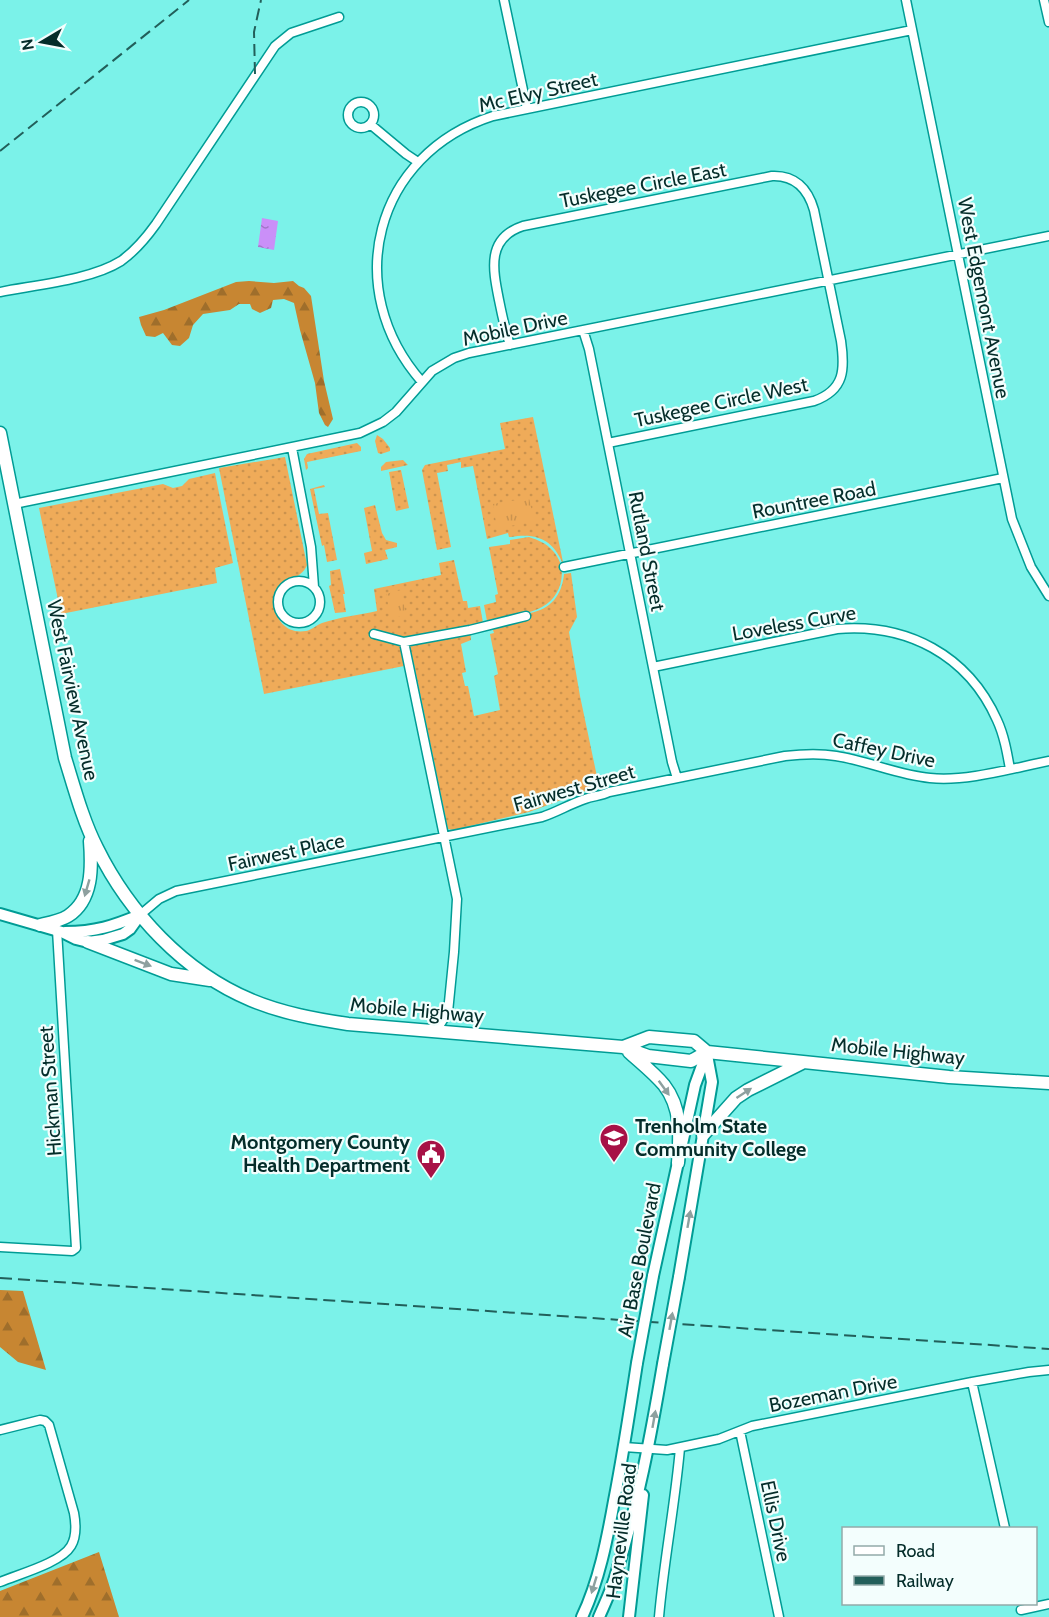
<svg xmlns="http://www.w3.org/2000/svg" width="1049" height="1617" viewBox="0 0 1049 1617" font-family="Cabin,sans-serif">
  <defs>
    <pattern id="grass-dots" width="8" height="8" patternUnits="userSpaceOnUse" patternTransform="scale(1.5)"><rect width="8" height="8" fill="#efab59"/><path d="M2 2h.1M6 6h.1" fill="none" stroke="#cb934e" stroke-width="1.8" stroke-linecap="round"/></pattern>
    <pattern id="forest-firs" width="22" height="20" patternUnits="userSpaceOnUse" patternTransform="scale(1.5)"><rect width="22" height="20" fill="#c78632"/><path d="M5 1l3.5 6h-7zM16 11l3.5 6h-7z" fill="#9f6e2b"/></pattern>
    <pattern id="park-tufts" width="24" height="20" patternUnits="userSpaceOnUse" patternTransform="scale(1.5)"><rect width="24" height="20" fill="#efab59"/><path d="M3 7l-1-3M5 7V3M7 7l1-3M15 17l-1-3M17 17v-4M19 17l1-3" fill="none" stroke="#cb934e"/></pattern>
    <pattern id="water-ripples" width="26" height="14" patternUnits="userSpaceOnUse" patternTransform="scale(1.5)"><rect width="26" height="14" fill="#ca8ff8"/><path d="M2 4q2-2 4 0t4 0M15 11q2-2 4 0t4 0" fill="none" stroke="#a275c9"/></pattern>
  </defs>
  <rect width="100%" height="100%" fill="#7bf2e9"/>
  <path fill="url(#grass-dots)" d="M533,417L564,567C555,541 538,532 511,537H509L508,533L487,539L473,466L461,468V462L447,465L448,471L437,473L451,547L437,550L422,470L425,465L505,449L500,423Z
    M377,435L383,439L390,448V451L381,454L378,453L375,441Z
    M357,443L361,447V451L307,462L308,468L306,470L304,459L307,454Z
    M285,457L307,565C301,581 280,578 274,596C274,597 274,603 275,605C276,622 288,634 306,631C312,630 316,625 322,623C340,617 359,615 377,611L374,589L441,575L439,563L454,560L463,601H467L468,608L480,606L484,628L470,630L471,640L461,644L466,672L462,673L465,686H468L474,716L500,710L494,676L498,674L490,634L494,633L492,627L531,619L530,613C551,609 562,595 564,574L571,573L577,617L569,632L580,696L599,786L529,812L453,830L448,829L414,664L264,694L219,468Z
    M403,460L408,465L381,471V467L386,462Z
    M401,470L409,508L396,511L389,472Z
    M215,473L233,563L215,568L217,583L61,614L39,508L163,484L173,488L182,486L189,479Z
    M324,485L325,487L314,489L319,514L328,513L337,560L327,562L324,545L322,546L310,489Z
    M375,505L382,533L386,540L397,543V547L385,550L388,559L366,564L364,553L372,551L364,508Z
    M529,537C538,540 546,543 553,551C569,568 562,597 542,607C528,615 503,617 487,621L484,605L496,602L495,595L498,594L489,547L510,544V540Z
    M340,569L345,594H343L346,612L335,613L329,586L331,585L330,571Z"/>
  <path fill="url(#forest-firs)" d="M249,281L274,283L293,281L299,286L304,288L311,296L324,381L333,419L328,427L325,425L319,413L315,383L300,330L294,303L284,299L273,300L271,308L260,313L252,309L250,304H239L230,310L203,314L193,325L189,338L180,346L172,345L163,333L155,337L146,336L141,325L139,317L164,310L236,282Z
    M0,1290L23,1291L46,1370L18,1362L0,1347Z
    M99,1552L119,1617H0V1591Z"/>
  <path fill="url(#park-tufts)" d="M529,498L534,521L497,529L493,504Z
    M401,590L406,615L391,618L386,594Z"/>
  <path fill="url(#water-ripples)" d="M262,218L278,221L274,250L258,247Z"/>
  <g fill="none" stroke-linecap="round" stroke-linejoin="round">
    <g stroke="#009c95" stroke-width="11">
      <path id="minor" d="M504,0L527,109
        M906,0L1012,519L1031,567L1049,596
        M1044,0L1049,22
        M348 115a13 13 0 1 1 26 0a13 13 0 1 1-26 0Z
        M370,124L406,154L418,162
        M0,292C35,285 91,280 121,261C135,251 146,238 156,224L275,46L291,33L339,17
        M583,330L589,349L672,762L677,778
        M510,345C505,330 502,315 499,300C493,270 486,238 523,226L772,176C795,175 808,189 814,210L841,341C845,369 845,390 814,401L608,443
        M422,382C340,289 374,154 493,116L912,30
        M292,448L311,547L314,587
        M14,504L360,433L383,422L396,412L432,371L454,358L469,353L1049,236
        M564,567L1003,478
        M278 602a21 21 0 1 1 42 0a21 21 0 1 1-42 0Z
        M374,634L404,642L470,630L526,616
        M404,642L457,899L454,952L448,1012L436,1031
        M653,667L837,629C907,623 968,655 997,720C1004,735 1007,752 1010,769
        M140,915L159,899L176,891L542,817C557,812 570,804 585,799C593,796 601,796 609,792L785,756C802,754 819,753 836,756C868,761 898,775 930,778C967,782 1013,768 1049,761
        M0,1247L72,1251L76,1248L57,930
        M972,1382L1005,1528
        M0,1430L40,1420L45,1421L49,1425L74,1513C76,1524 77,1536 71,1546C61,1563 19,1574 0,1582
        M740,1431L779,1617
        M624,1447L667,1450L719,1439L752,1426L972,1382L1029,1372L1049,1370
        M1021,1610L1049,1604
        M659,1617C664,1560 675,1505 680,1448"/>
    </g>
    <g stroke="#009c95" stroke-width="14">
      <path id="tertiary" d="M0,914L62,932L76,939L88,942L103,940L123,934L130,929L140,915
        M65,932C96,932 113,926 140,915
        M653,1276L695,1085L707,1052
        M679,1277L712,1082L707,1055
        M582,1617C599,1581 607,1540 614,1501C623,1455 630,1409 637,1363
        M599,1617C605,1603 612,1589 616,1574C638,1505 651,1435 663,1364
        M629,1617L643,1495"/>
    </g>
    <g stroke="#009c95" stroke-width="15">
      <path id="secondary" d="M0,433L65,758C74,787 83,821 97,848C129,913 184,972 251,1000C282,1013 315,1019 348,1024L623,1047L648,1056L691,1061L707,1052L949,1077L1049,1083
        M40,925C49,923 60,921 68,916C93,900 92,867 90,841
        M88,942L171,974L210,980
        M623,1047L649,1037L694,1041L707,1052
        M629,1052C640,1062 654,1073 664,1085C682,1108 680,1136 678,1163
        M703,1135L736,1098L748,1090L802,1063"/>
    </g>
    <use href="#minor" stroke="#fff" stroke-width="8"/>
    <use href="#tertiary" stroke="#fff" stroke-width="10"/>
    <use href="#secondary" stroke="#fff" stroke-width="12"/>
    <path stroke="#225f5a" stroke-width="2" stroke-dasharray="12 6" stroke-linecap="butt" d="M255,74L254,32L261,0
      M0,151L189,0
      M0,1278L1049,1349"/>
    <g stroke="#009c95" stroke-width="14" stroke-linecap="butt">
      <path id="tertiary-bridge" d="M637,1363L653,1276
        M663,1364L679,1277"/>
    </g>
    <use href="#tertiary-bridge" stroke="#fff" stroke-width="10"/>
  </g>
  <defs><path id="oneway-solid" d="M-6-.8H1V-3.2L6.5 0L1 3.2V.8H-6Z" transform="scale(1.5)"/></defs>
  <g fill="#8ea09f">
    <use href="#oneway-solid" transform="translate(87 888) rotate(106)"/>
    <use href="#oneway-solid" transform="translate(143 963) rotate(21)"/>
    <use href="#oneway-solid" transform="translate(664 1088) rotate(54)"/>
    <use href="#oneway-solid" transform="translate(744 1093) rotate(-33)"/>
    <use href="#oneway-solid" transform="translate(689 1219) rotate(-80)"/>
    <use href="#oneway-solid" transform="translate(671 1321) rotate(-80)"/>
    <use href="#oneway-solid" transform="translate(654 1419) rotate(-80)"/>
    <use href="#oneway-solid" transform="translate(594 1585) rotate(107)"/>
  </g>
  <defs>
    <g id="university-pin" transform="scale(1.5)"><path d="M0 17L-7.5 6A9.5 9.5 0 1 1 7.5 6Z" fill="#a71146" stroke="#f3fefd"/><path d="M0-5L7-2L0 1L-7-2ZM-4 1L0 2.5L4 1V4Q0 6-4 4Z" fill="#fff"/></g>
    <g id="civic-pin" transform="scale(1.5)"><path d="M0 17L-7.5 6A9.5 9.5 0 1 1 7.5 6Z" fill="#a71146" stroke="#f3fefd"/><path d="M-.6-6.5H3V-4.5H.6V-3L4-1V1h2V6H-6V1h2V-1L-.6-3ZM-1.2 2.5V6h2.4V2.5Z" fill="#fff"/></g>
  </defs>
  <g fill-rule="evenodd">
    <use href="#university-pin" x="614" y="1138"/>
    <use href="#civic-pin" x="431" y="1154"/>
  </g>
  <g text-anchor="middle" dominant-baseline="central" stroke-width="4.5" stroke-linejoin="round" paint-order="stroke">
    <g font-size="20" fill="#042d2a" stroke="#f3fefd">
      <text transform="translate(538 92) rotate(-13)">Mc Elvy Street</text>
      <text transform="translate(643 185) rotate(-11)">Tuskegee Circle East</text>
      <text transform="translate(984 298) rotate(79)">West Edgemont Avenue</text>
      <text transform="translate(515 328) rotate(-12)">Mobile Drive</text>
      <text transform="translate(721 402) rotate(-12)">Tuskegee Circle West</text>
      <text transform="translate(814 500) rotate(-11)">Rountree Road</text>
      <text transform="translate(647 551) rotate(79)">Rutland Street</text>
      <text transform="translate(794 623) rotate(-10)">Loveless Curve</text>
      <text transform="translate(73 690) rotate(78)">West Fairview Avenue</text>
      <text transform="translate(884 750) rotate(12)">Caffey Drive</text>
      <text transform="translate(574 788) rotate(-16)">Fairwest Street</text>
      <text transform="translate(286 852) rotate(-12)">Fairwest Place</text>
      <text transform="translate(417 1010) rotate(5)">Mobile Highway</text>
      <text transform="translate(898 1051) rotate(6)">Mobile Highway</text>
      <text transform="translate(50 1091) rotate(-94)">Hickman Street</text>
      <text transform="translate(639 1260) rotate(-79)">Air Base Boulevard</text>
      <text transform="translate(833 1393) rotate(-11)">Bozeman Drive</text>
      <text transform="translate(776 1521) rotate(78)">Ellis Drive</text>
      <text transform="translate(621 1531) rotate(-83)">Hayneville Road</text>
    </g>
    <g font-size="20" font-weight="bold" fill="#042d2a" stroke="#f3fefd" text-anchor="start">
      <text x="635" y="1126">Trenholm State<tspan x="635" dy="23">Community College</tspan></text>
      <text x="410" y="1142" text-anchor="end">Montgomery County<tspan x="410" dy="23">Health Department</tspan></text>
    </g>
  </g>
  <rect x="842" y="1527" width="195" height="78" fill="#f3fefd" stroke="#93aaa9" stroke-width="1.5"/>
  <rect x="854" y="1546" width="30" height="9" fill="#ffffff" stroke="#93aaa9" stroke-width="1.5"/>
  <text x="896" y="1557" font-size="18" fill="#042d2a">Road</text>
  <rect x="854" y="1576" width="30" height="9" fill="#225f5a" stroke="#93aaa9" stroke-width="1.5"/>
  <text x="896" y="1587" font-size="18" fill="#042d2a">Railway</text>
  <g transform="translate(42 42) rotate(260)" stroke="#f3fefd" stroke-width="4.5" paint-order="stroke">
  <path d="M0-4.5L10 22L0 15L-10 22Z" fill="#042d2a"/>
  <text y="-9" font-size="16" font-weight="bold" text-anchor="middle" fill="#042d2a">N</text>
  </g>
</svg>
